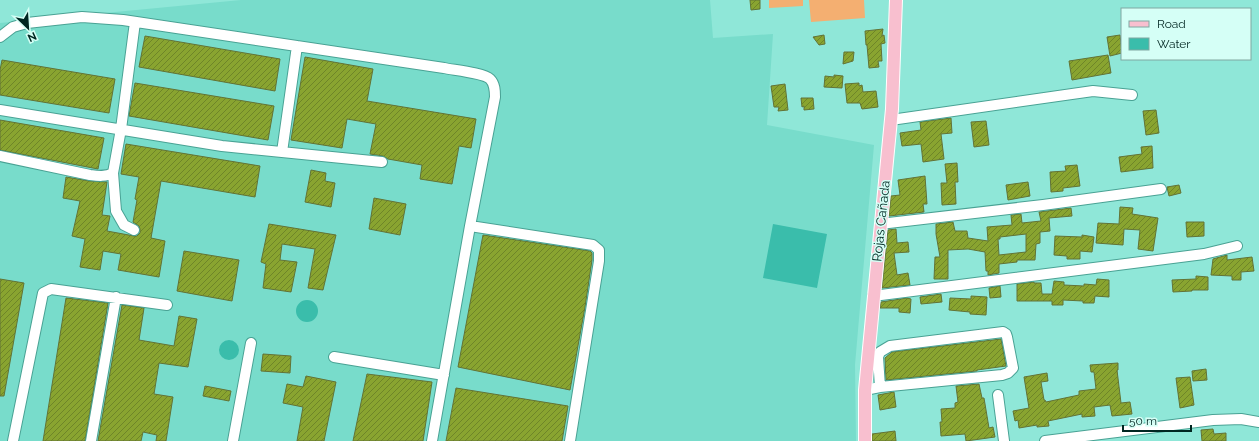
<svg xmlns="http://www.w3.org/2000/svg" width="1259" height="441" viewBox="0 0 1259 441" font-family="Raleway,sans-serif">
  <defs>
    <pattern id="building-hatch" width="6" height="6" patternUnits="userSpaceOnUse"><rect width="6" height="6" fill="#89a430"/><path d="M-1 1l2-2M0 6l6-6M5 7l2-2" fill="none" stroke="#6e8528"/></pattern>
  </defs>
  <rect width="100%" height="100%" fill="#8fe7d8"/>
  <path fill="#78dccb" d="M241,0H710L713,38L773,34L767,125L874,145L855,365L856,441H0V23Z"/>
  <path fill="#f4af71" d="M769,0H803V6L769,8Z
    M809,0H864L865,18L811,22Z"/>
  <path fill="#3abdab" d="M773,224L827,234L817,288L763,278Z
    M296 311a11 11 0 1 1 22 0a11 11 0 1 1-22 0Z
    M219 350a10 10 0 1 1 20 0a10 10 0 1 1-20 0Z"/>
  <path fill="url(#building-hatch)" stroke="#627336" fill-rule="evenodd" d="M750,0H760V9L751,10Z
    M883,29L882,36L884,35L885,43L881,44L882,61H878L879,67L869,68L867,45H866L865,31Z
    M824,35L825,44L819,45L813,37Z
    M1120,35L1122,53L1110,56L1107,37Z
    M145,36L280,59L275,91L139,67Z
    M844,52H854L853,61L843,64Z
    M1108,55L1111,73L1072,80L1069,61Z
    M305,57L373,69L367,101L476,119L471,148L459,146L452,184L420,179L422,165L388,159L383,156L370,154L376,124L347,119L342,148L291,140Z
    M2,60L115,79L109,113L0,95V70Z
    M834,75L843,76L842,88L824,87L825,76L834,77Z
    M135,83L274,106L268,140L129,116Z
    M859,83V86L862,85L863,92L876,91L878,107L862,109L860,103H847L845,84Z
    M785,84L788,110L778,111L779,107H774L771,86Z
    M801,98H813L814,109L804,110V106L802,107Z
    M1156,110L1159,133L1146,135L1143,111Z
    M951,118L952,133L941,134L944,159L923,162L921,144L902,146L900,133L921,130L920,122Z
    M0,120L104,138L98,169L0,150Z
    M986,121L989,145L974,147L971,122Z
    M126,144L260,166L255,197L161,181L151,238L165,241L159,277L118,270L121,254L103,251L100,270L80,267L85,239L72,236L80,201L63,198L66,177L89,181L107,182L102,215L110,216L107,231L134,236H137L140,233V229L139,226L133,222L137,200L135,199L139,177L121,174Z
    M1152,146L1153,168L1121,172L1119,157L1142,154L1141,147Z
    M957,163L958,182H955L956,204L942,205L941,183H947L945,164Z
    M1077,165L1080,186L1063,188V191L1051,192L1050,172L1066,171L1065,166Z
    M311,170L326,173L325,181L335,183L331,207L305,202Z
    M925,176L927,204H923L924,212L889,216L891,196L900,195L898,180Z
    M1028,182L1030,196L1008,200L1006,185Z
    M1179,185L1181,193L1169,196L1167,187Z
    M374,198L406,204L400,235L369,229Z
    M1120,207L1133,208L1132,214L1158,218L1153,251L1138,249L1140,230L1124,229L1123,245L1096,243L1098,223L1119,224Z
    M1071,208L1072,216L1049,218L1050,231L1040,232V243L1036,244L1035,260H1017V262L999,264V273L988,275V271H986L985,252L968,249L948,250V279H934L935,257H940L936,234V224L953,222L955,231H967L968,238L988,241L987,227L1012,225L1011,215L1021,214L1022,223L1041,221L1039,212ZM1026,234V252L999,255L998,239H1000V237Z
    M1186,222H1204V236L1187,237Z
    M269,224L336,235L323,290L308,288L315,249L282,244L280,260L297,262L291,292L263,288L266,264L261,262Z
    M896,229L897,243L908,242L909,252L894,253L897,275L908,273L910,285L882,288L888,230Z
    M483,235L590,251L592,253V260L585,307L570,390L458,367Z
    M1082,235L1094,237L1092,252L1080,251V259H1067V256L1054,255L1055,236L1082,237Z
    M184,251L239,260L232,301L177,291Z
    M1227,255V260L1252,257L1254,271L1241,272V280H1232V276L1211,275L1213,259Z
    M1196,276L1208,277V290H1192V291L1173,292L1172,280L1196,279Z
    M0,279L24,283L4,396H0Z
    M1097,279L1109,280V297L1095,296L1094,303H1083V301L1063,300V305H1052V301H1017V284L1034,282V283H1041L1042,294H1052L1054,281L1064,282V285L1084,286V284L1096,285Z
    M1000,286L1001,297L990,298L989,288Z
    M941,294L942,302L921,304L920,297Z
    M971,296L987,297L986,315L970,314V312L949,310L950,298L971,299Z
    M66,298L108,303L85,441H43Z
    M907,298L911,299L910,313L899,312V308H880L881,302Z
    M122,305L144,308L139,340L174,346L179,316L197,319L188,367L159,363L154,394L173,397L166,441H156L157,435L143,432L141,441H98Z
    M1001,339L1006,366L977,370V371L886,380L885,358L892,352Z
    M263,354L291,356L290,373L261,371Z
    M1118,363V370H1117L1121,403L1130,402L1132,414L1112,416L1110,405L1094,407L1095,416L1082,417V414L1048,421L1049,426L1037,427V425L1019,428L1018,420L1015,421L1013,411L1029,408L1024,377L1047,373L1048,381L1041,382L1044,400H1045L1046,402L1079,395V391L1096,389L1094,372H1091L1090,365Z
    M1206,369L1207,380L1193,381L1192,371Z
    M367,374L432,382L423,441H353Z
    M306,376L336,382L324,441H297L303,407L283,403L287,384L303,387Z
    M1190,377L1194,405L1180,408L1176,378Z
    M979,384L982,398H984L989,428L993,427L995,437L966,441L965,434L941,436L940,422H942L941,409L955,408V403L958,402L956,386Z
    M205,386L231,391L229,401L203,396Z
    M456,388L568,406L562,441H446Z
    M894,392L896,407L880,410L878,395Z
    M1213,429L1214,434L1226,433V441H1202L1201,430Z
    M895,431L896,441H872V434Z"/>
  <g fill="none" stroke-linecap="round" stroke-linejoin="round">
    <g stroke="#49a294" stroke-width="12">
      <path id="minor" d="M0,37L13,27L27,23L82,17L123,20L444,68C453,70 484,73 490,79C495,84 495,91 495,97L470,226L432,441
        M0,110L222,146L382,162
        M891,120L1093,91L1132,95
        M282,152L297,46
        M0,156L90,175C98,176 106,177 113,173L121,129L135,22
        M113,173L116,211L124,225L134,230
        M880,224L1043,205L1161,189
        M470,226L593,245L599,250V261L570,441
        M873,296L1204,254L1237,246
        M334,357L444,375
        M865,390L880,387L1002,375L1008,373L1013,368L1007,337L1006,334L1003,332L890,346L880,352L878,357L880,387
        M998,395L1004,441
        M13,441L43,293L51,289L167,305
        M91,441L116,297
        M233,441L251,343
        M1045,441L1213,420L1241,419L1259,422"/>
    </g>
    <g stroke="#fff" stroke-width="14">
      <path id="major" d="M865,441V390L892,109L896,0"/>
    </g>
    <use href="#minor" stroke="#fff" stroke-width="10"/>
    <use href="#major" stroke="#f8bfcf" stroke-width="12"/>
  </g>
  <g text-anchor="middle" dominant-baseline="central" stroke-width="3" stroke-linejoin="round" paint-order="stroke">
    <g font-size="13" fill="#002621" stroke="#d5fff6">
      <text transform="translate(881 221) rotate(-84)">Rojas Cañada</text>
    </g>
  </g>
  <rect x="1121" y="8" width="130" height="52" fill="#d5fff6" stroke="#80a8a1"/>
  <rect x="1129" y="21" width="20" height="6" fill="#f8bfcf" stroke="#80a8a1"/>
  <text x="1157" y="28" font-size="12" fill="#002621">Road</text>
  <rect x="1129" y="38" width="20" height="12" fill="#3abdab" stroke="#80a8a1"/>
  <text x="1157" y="48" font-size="12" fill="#002621">Water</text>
  <g transform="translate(28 28) rotate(155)" stroke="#d5fff6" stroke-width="3" paint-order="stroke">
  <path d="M0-3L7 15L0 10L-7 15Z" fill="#002621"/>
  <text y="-6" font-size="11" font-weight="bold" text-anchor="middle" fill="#002621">N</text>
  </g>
  <path d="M1123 425v6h68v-6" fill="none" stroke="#002621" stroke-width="2"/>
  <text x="1129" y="425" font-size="12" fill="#002621" stroke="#d5fff6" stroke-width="3" paint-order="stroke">50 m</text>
</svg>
